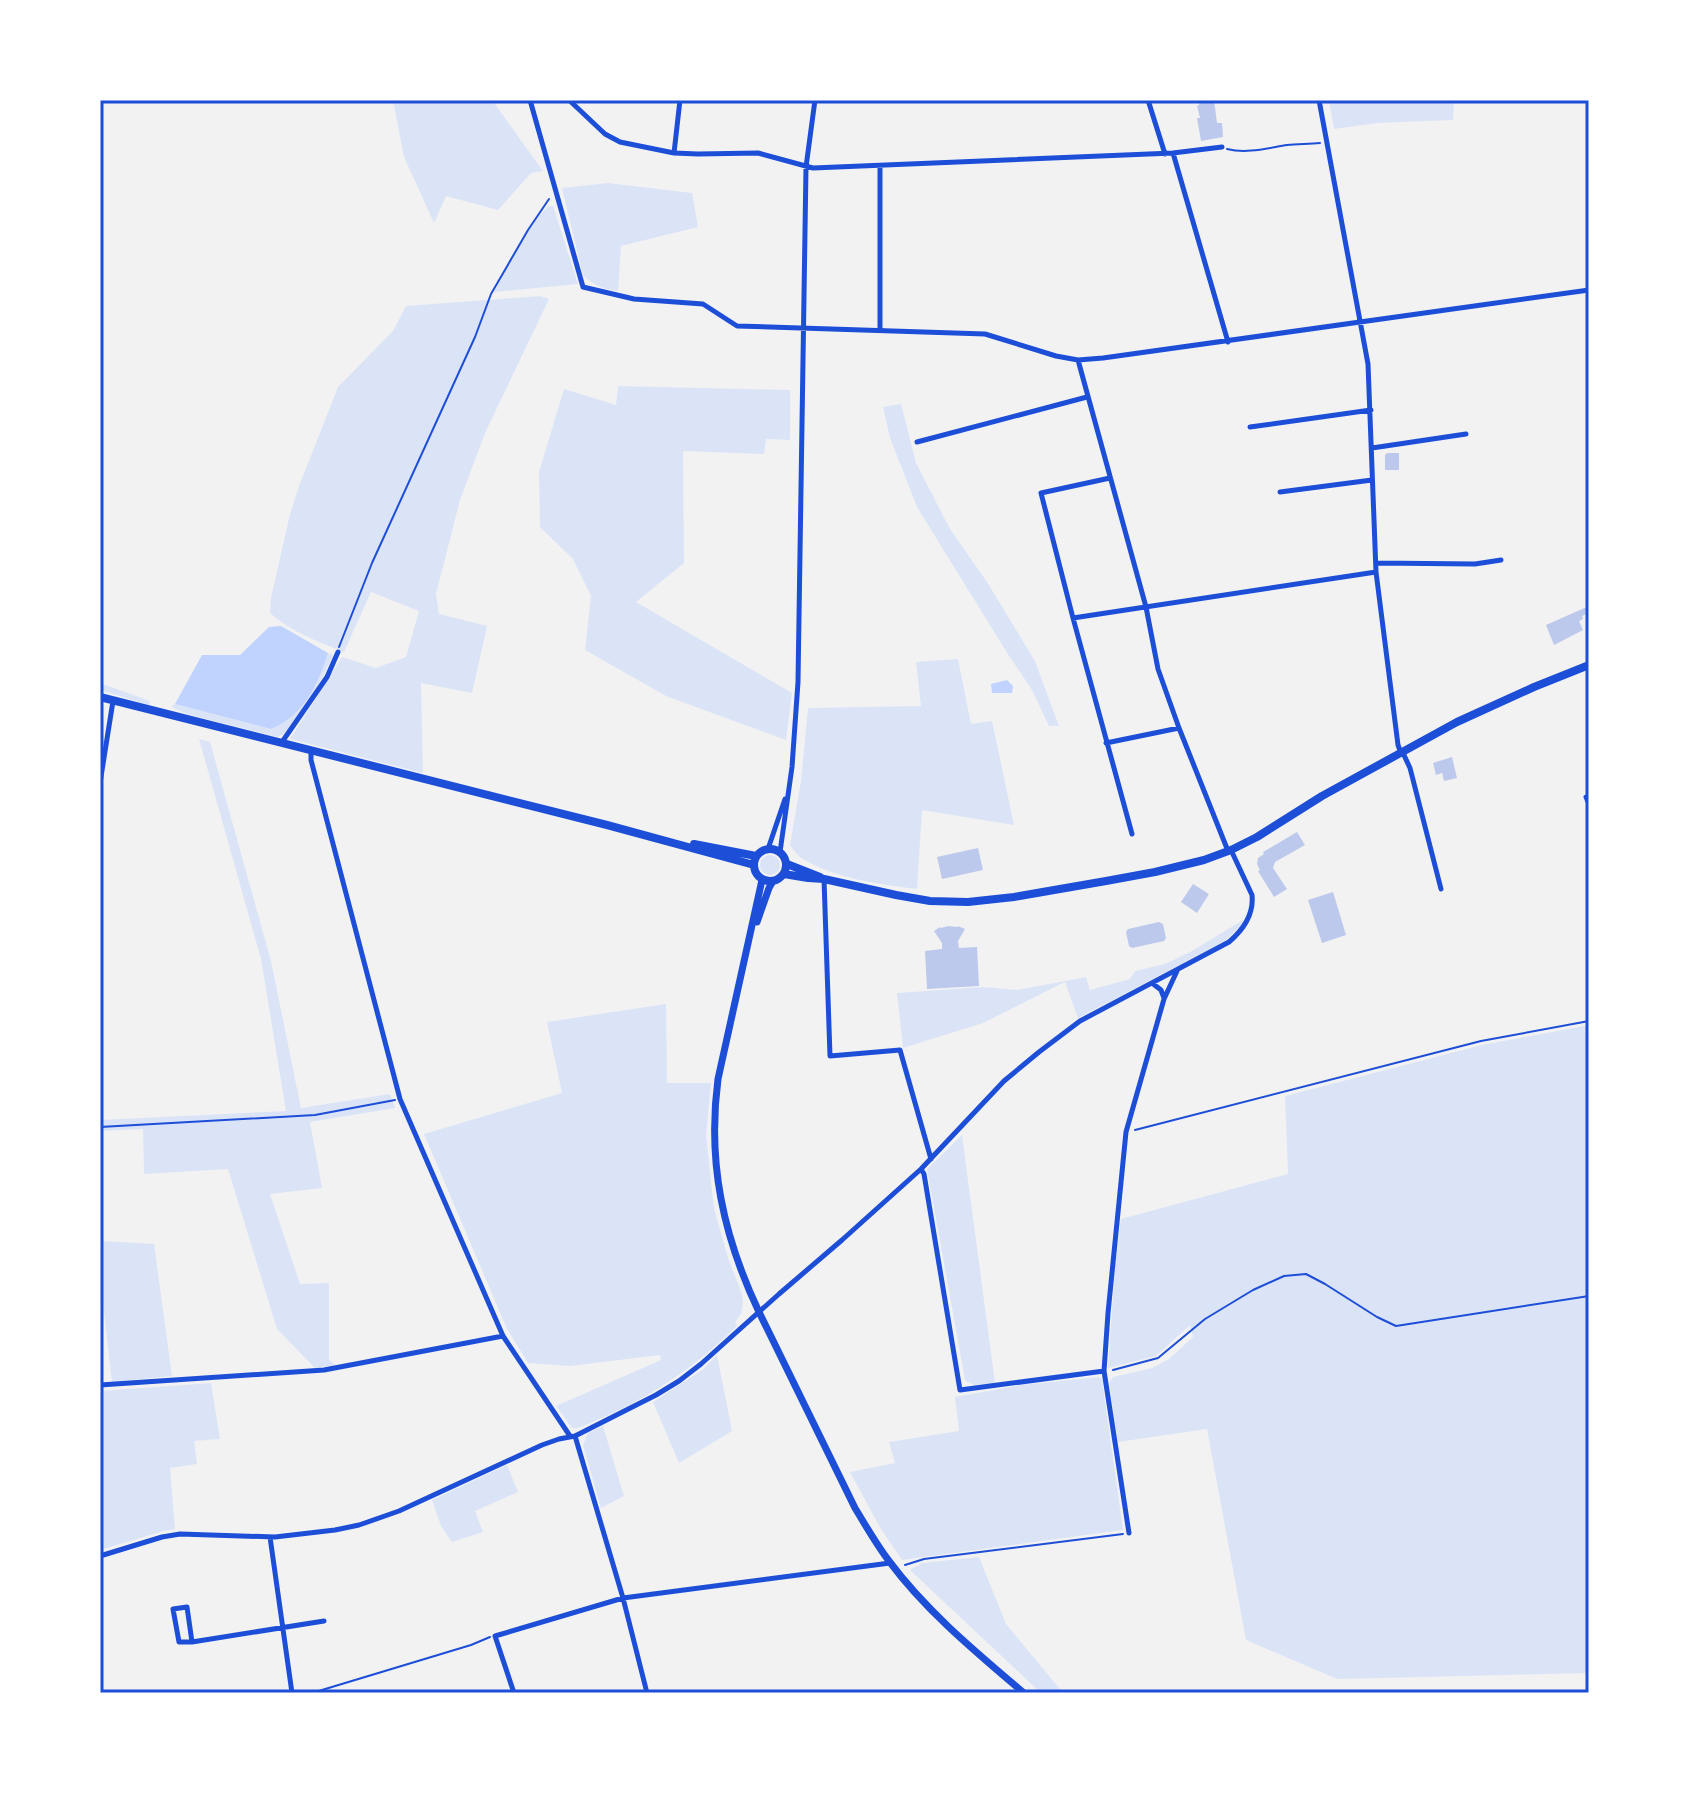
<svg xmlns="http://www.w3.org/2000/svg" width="1689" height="1793" viewBox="0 0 1689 1793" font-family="Mulish,sans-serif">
  <rect width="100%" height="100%" fill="#f2f2f2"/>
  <path fill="#dbe4f7" d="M393,100H418L424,102L427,100H492L543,171L531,173L498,210L446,196L434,223L404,157Z
    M1329,100H1454L1453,120L1377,123L1334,129Z
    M608,183L692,193L698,227L621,246L618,291C603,289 594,286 583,275L562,188Z
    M549,206H553L578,284L494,292C506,271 532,218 549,206Z
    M540,296L549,299L485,433L460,500L436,594L439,614L487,626L472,693L421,683L423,773L290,739L342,657L376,668L406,657L419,611L371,592L344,652C319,642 291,632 270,613L271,598L290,514L299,486L338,387L393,331L406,306Z
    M618,386L790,390V440L766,439L764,454L683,451L684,563L636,602L792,693L786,740L666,696L585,650L591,596L573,559L540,527L539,472L564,389L616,405Z
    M901,404L916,463L950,529L987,582L1035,661L1059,726H1049L1032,690L1009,656L917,507L890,438L883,407Z
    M328,653L333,655C325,674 297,729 278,737L187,714L171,707L175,704L271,729C303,717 319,683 328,653Z
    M958,659L971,724L992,721L1014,825L922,810L917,889C881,885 834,878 803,859C797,856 794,850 790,845L801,781L808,708L921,706L916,662Z
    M100,683L150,701L149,705L100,690Z
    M199,739L210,742L271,961L301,1108L390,1094L395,1108L310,1122L322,1188L270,1194L300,1284L329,1283V1360L335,1365L315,1368L277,1329L228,1169L144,1174L143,1129L100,1131V1120L286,1111L261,959Z
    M760 865a10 10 0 1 1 20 0a10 10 0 1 1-20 0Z
    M1243,920L1240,926L1224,942L1078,1018L1065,982L983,1023L903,1048L897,993L983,987L1017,990L1086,977L1090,990L1130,979L1135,971L1165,964L1190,952Z
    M666,1004L667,1083H711L706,1135L714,1209L728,1258L742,1294L743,1302L741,1314L735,1322L737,1326C690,1372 640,1404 578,1428H572L556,1406L661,1360L660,1355L570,1366L528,1363L507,1329L424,1134L562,1093L547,1022Z
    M1589,1025V1673L1337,1679L1246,1640L1207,1429L1118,1442L1109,1383L1113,1377L1152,1368L1169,1359L1193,1337L1190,1325L1156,1356L1108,1368L1115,1267L1121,1219L1288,1174L1285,1096L1482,1045Z
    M962,1135L995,1383L974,1385L965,1380L927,1169Z
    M101,1241L154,1244L172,1376L112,1382L101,1285Z
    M717,1355L732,1431L679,1463L653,1402L702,1370Z
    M1099,1377L1102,1380L1123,1530L902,1560L881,1529L850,1472L895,1463L889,1442L959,1431L955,1397L1021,1385Z
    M211,1383L220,1439L194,1441L197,1464L170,1468L175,1529L164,1531L100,1550V1391Z
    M603,1426L624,1496L601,1508L583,1445L588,1433Z
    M507,1465L518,1492L475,1511L483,1532L452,1542L441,1526L432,1500Z
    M979,1557L1006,1624L1063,1693H1041L910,1570L922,1563Z"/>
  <path fill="#bfd3fe" d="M281,626L328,653C319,683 303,717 271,729L175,704L202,655H240L269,627Z
    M1007,680L1013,686L1012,693H992L991,684Z"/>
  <path fill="#bdc9ec" d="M1199,100H1214L1217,123H1222L1223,137L1201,141L1197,118H1200L1197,106L1199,105Z
    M1387,453H1399V470H1385V455Z
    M1589,606V613L1582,616L1583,619L1579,621L1583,630L1554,645L1546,625Z
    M1452,757L1457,778L1444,781L1442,773L1436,775L1433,763Z
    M1297,832L1305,845L1275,862L1273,868L1287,889L1274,897L1258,871L1260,870L1257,864L1258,858L1264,854L1263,852Z
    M978,848L983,870L942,879L937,857Z
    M1193,884L1209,894L1197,913L1181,902Z
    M1333,892L1346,935L1322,943L1308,900Z
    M1159,922L1163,924L1166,938L1164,941L1132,948L1129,946L1126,932L1128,929Z
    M948,926L958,927V926L965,929L958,941L959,948L977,947L979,986L927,989L925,951L942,949V943L934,931L940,927L941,928Z"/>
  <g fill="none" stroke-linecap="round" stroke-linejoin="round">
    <path stroke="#1d4ed8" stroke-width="2" d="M1227,149C1247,154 1268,148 1287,145C1298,144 1309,144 1320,143
      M339,647L372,563L475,337L491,294L528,230L549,199
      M100,1127L315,1115L395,1100
      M1135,1130L1481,1041L1589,1021
      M1113,1370L1158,1358L1205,1319L1253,1290L1284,1276L1306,1274L1325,1284L1377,1317L1396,1326L1589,1296
      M905,1565L924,1559L1123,1534
      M312,1693L471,1645L490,1637"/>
    <path stroke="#1d4ed8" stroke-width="5" d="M530,100L583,287L634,299L703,304L737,326L985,334L1056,356L1078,360L1103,358L1589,290
      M569,100L605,134L620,142L674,153L698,154L758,153L813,168L1173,153L1222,147
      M1148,100L1165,154
      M1319,100L1368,364L1376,572L1398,745L1401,753
      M674,153L680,100
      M1173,153L1228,342
      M880,329V166
      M1078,360L1146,607L1158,669L1179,728L1228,851
      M1250,427L1371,410
      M917,442L1087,397
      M1372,448L1466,434
      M1110,478L1041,493L1073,618L1132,834
      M1280,492L1372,480
      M1376,563L1475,564L1501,560
      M1073,618L1376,572
      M282,742L327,677L338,652
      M1106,743L1179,728
      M311,751V760L400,1099L503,1336L570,1436
      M1403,753L1410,768L1441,889
      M100,783L113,701
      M1589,796L1586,797L1589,804
      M768,849L785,799
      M780,852L792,767L798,682L806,167L815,100
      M824,879L830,1056L900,1050L931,1159
      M1152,983L1161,990L1164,998
      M921,1169L924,1174L960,1390L1104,1371
      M100,1385L324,1370L503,1336
      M575,1436L623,1598L647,1693
      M1129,1533L1104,1371L1108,1313L1126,1132L1164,999L1177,971
      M270,1537L292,1693
      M100,1556L162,1537L180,1534L275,1537L335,1530L359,1525L399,1511L542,1445L559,1439L575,1436L656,1395L679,1381L701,1364L779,1294L842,1240L921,1169L1004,1081L1039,1052L1080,1021L1229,942C1243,930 1254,914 1252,895L1231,850
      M192,1642L187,1607L173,1609L179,1642H192L324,1621
      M514,1693L495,1636L623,1598L890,1563"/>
    <path stroke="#1d4ed8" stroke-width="7" d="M762,880L718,1079C707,1162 723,1236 759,1312L855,1508C866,1526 876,1544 889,1561C926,1611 977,1653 1024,1693
      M757,922L769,888L773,881"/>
    <path stroke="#1d4ed8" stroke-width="8" d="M100,697L607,825L754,865
      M694,844L756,856
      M754 865a16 16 0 1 1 32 0a16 16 0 1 1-32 0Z
      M787,864L820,877
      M784,874L808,878L824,879L896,895L930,901L968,902L1014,897L1106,881L1155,872L1204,860L1231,850L1257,837L1322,796L1457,722L1534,687L1589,665"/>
  </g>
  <rect width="1689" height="1793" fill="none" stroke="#ffffff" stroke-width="204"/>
  <rect x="102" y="102" width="1485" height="1589" fill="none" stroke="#1d4ed8" stroke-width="3"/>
</svg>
